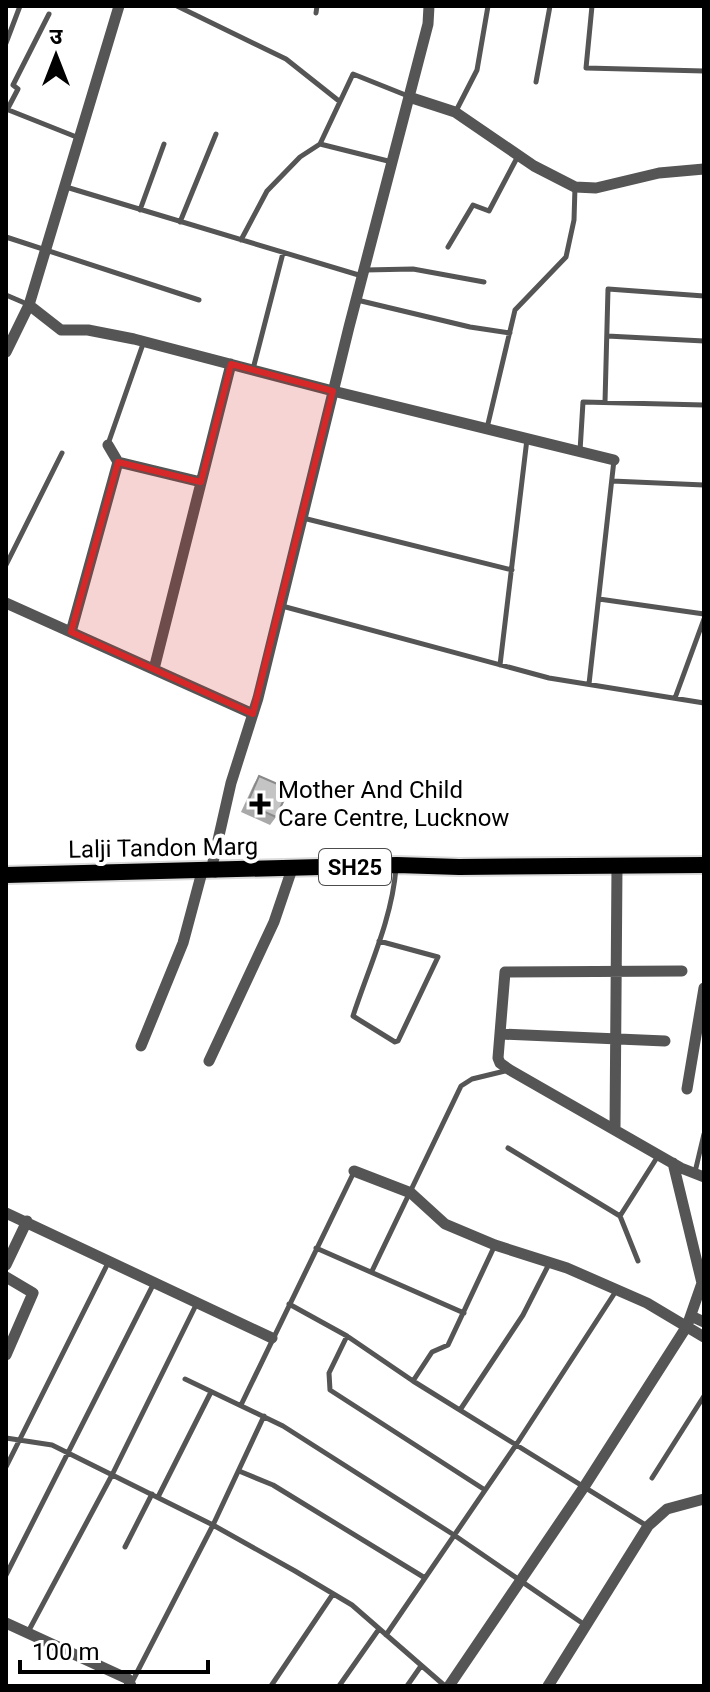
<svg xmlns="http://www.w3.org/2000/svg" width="710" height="1692" viewBox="0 0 710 1692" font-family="Roboto,'Noto Sans Devanagari',sans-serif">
  <rect width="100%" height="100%" fill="#fff"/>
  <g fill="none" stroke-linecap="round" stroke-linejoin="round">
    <g stroke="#dbdbdb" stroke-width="20">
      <path id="primary" d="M6,875L397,865L459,867L704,865"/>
    </g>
    <path stroke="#555" stroke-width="5" d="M177,6L286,59L339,101
      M592,6L586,68L704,71
      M316,13L317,6
      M6,43L20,6
      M536,82L550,6
      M6,109L79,138
      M7,110L18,89L13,85L49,14
      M456,111L477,70L488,6
      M320,144L392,162
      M66,187L362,276
      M140,210L164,144
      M180,222L216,134
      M6,237L199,300
      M241,240L267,191L300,157L320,144L353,74L408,96
      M448,247L473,205L489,211L518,156
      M365,270L413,269L484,282
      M6,295L27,304
      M357,300L470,327L510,333
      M607,336L704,341
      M253,369L283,253
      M605,402L608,289L704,296
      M487,428L515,310L566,257L574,220L575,187
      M108,444L143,344
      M580,451L583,402L704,405
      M612,481L704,485
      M303,518L512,570
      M6,565L62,453
      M599,599L704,614
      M282,606L549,678L704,703
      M500,665L527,439
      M589,684L614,460
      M675,698L704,619
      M379,941L438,957L398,1041L395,1042L353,1016C369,967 392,919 396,868
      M508,1148L620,1216
      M695,1172L704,1134
      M316,1248L464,1313
      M638,1261L620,1216L658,1156
      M372,1271L461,1086L472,1079L509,1070
      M289,1304L347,1336L413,1381L647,1526
      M347,1336L329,1373L330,1390L485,1490
      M185,1379L283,1426L454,1535L585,1625
      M413,1381L432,1352L448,1345L495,1245
      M241,1405L354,1172
      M460,1410L523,1315L549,1264
      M6,1438L52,1445L213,1525L295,1571L352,1605L445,1686
      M6,1467L109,1261
      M239,1471L273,1485L425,1578
      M652,1478L704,1396
      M158,1497L211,1392
      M125,1547L152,1494
      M6,1575L154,1283
      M28,1632L112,1475L197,1303
      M386,1635L516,1445L616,1291
      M131,1684L213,1525L264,1416
      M271,1686L333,1594
      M339,1686L379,1629
      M407,1686L421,1666"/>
    <path stroke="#555" stroke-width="11" d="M409,97L455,112L534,166L575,187L596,188L659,173L704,169
      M29,305L61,330H88L134,339L333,391L614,460
      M6,352L29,305L119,6
      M108,445L118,462L201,482
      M6,603L253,714
      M71,632L118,462
      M154,669L231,364
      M215,872L213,862L231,783L258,698L349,327L428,24L429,6
      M682,971L505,972L498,1058L500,1063L510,1070L681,1168L704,1177
      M501,1034L665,1041
      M141,1046L183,943L202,872
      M209,1061L274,922L292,869
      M687,1089L704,988
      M615,1129L617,866
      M354,1171L411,1193L445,1224L495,1245L567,1268L647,1303L704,1337
      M6,1213L272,1338
      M6,1265L27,1221
      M6,1277L33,1293L6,1355
      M691,1316L704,1322
      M6,1623L128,1679L131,1686
      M449,1686L584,1487L687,1326L702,1283L673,1163
      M548,1686L648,1526L667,1509L704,1499"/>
    <use href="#primary" stroke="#000" stroke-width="16"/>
  </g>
  <path fill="#a9a9a9" d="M259,776L276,817L270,825L241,812L254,784Z"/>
  <path fill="#c4c4c4" stroke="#898989" stroke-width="2" d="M259,776L289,789L276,817L247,804Z"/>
  <path fill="#d62828" fill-opacity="0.2" stroke="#d62828" stroke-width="6" stroke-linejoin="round" d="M231,364L333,391L253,714L71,632L118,462L201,482Z"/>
  <path fill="#000" stroke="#fff" stroke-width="3" d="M256 792h8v8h8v8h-8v8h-8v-8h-8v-8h8z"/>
  <g text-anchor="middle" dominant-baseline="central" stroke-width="8" stroke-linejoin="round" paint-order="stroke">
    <rect fill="#fff" stroke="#4c4c4c" stroke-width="2" x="319" y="849" width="72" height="36" rx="6"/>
    <g font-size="22" font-weight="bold" fill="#000">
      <text x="355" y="867">SH25</text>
    </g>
    <g font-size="24" fill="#000" stroke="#fff" text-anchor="start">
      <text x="278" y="790">Mother And Child<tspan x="278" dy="28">Care Centre, Lucknow</tspan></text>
    </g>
    <g font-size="24" fill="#000" stroke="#fff">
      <text transform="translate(163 848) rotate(-1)">Lalji Tandon Marg</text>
    </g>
  </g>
  <rect width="710" height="1692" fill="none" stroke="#000000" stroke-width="16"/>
  <g transform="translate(56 56)" stroke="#ffffff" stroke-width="6" paint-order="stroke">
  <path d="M0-6L14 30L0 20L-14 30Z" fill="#000000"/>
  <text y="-12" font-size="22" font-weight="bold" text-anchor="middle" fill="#000000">उ</text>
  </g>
  <path d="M20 1660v12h188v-12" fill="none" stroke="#000000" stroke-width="4"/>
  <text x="32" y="1660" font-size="24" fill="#000000" stroke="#ffffff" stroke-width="6" paint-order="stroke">100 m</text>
</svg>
